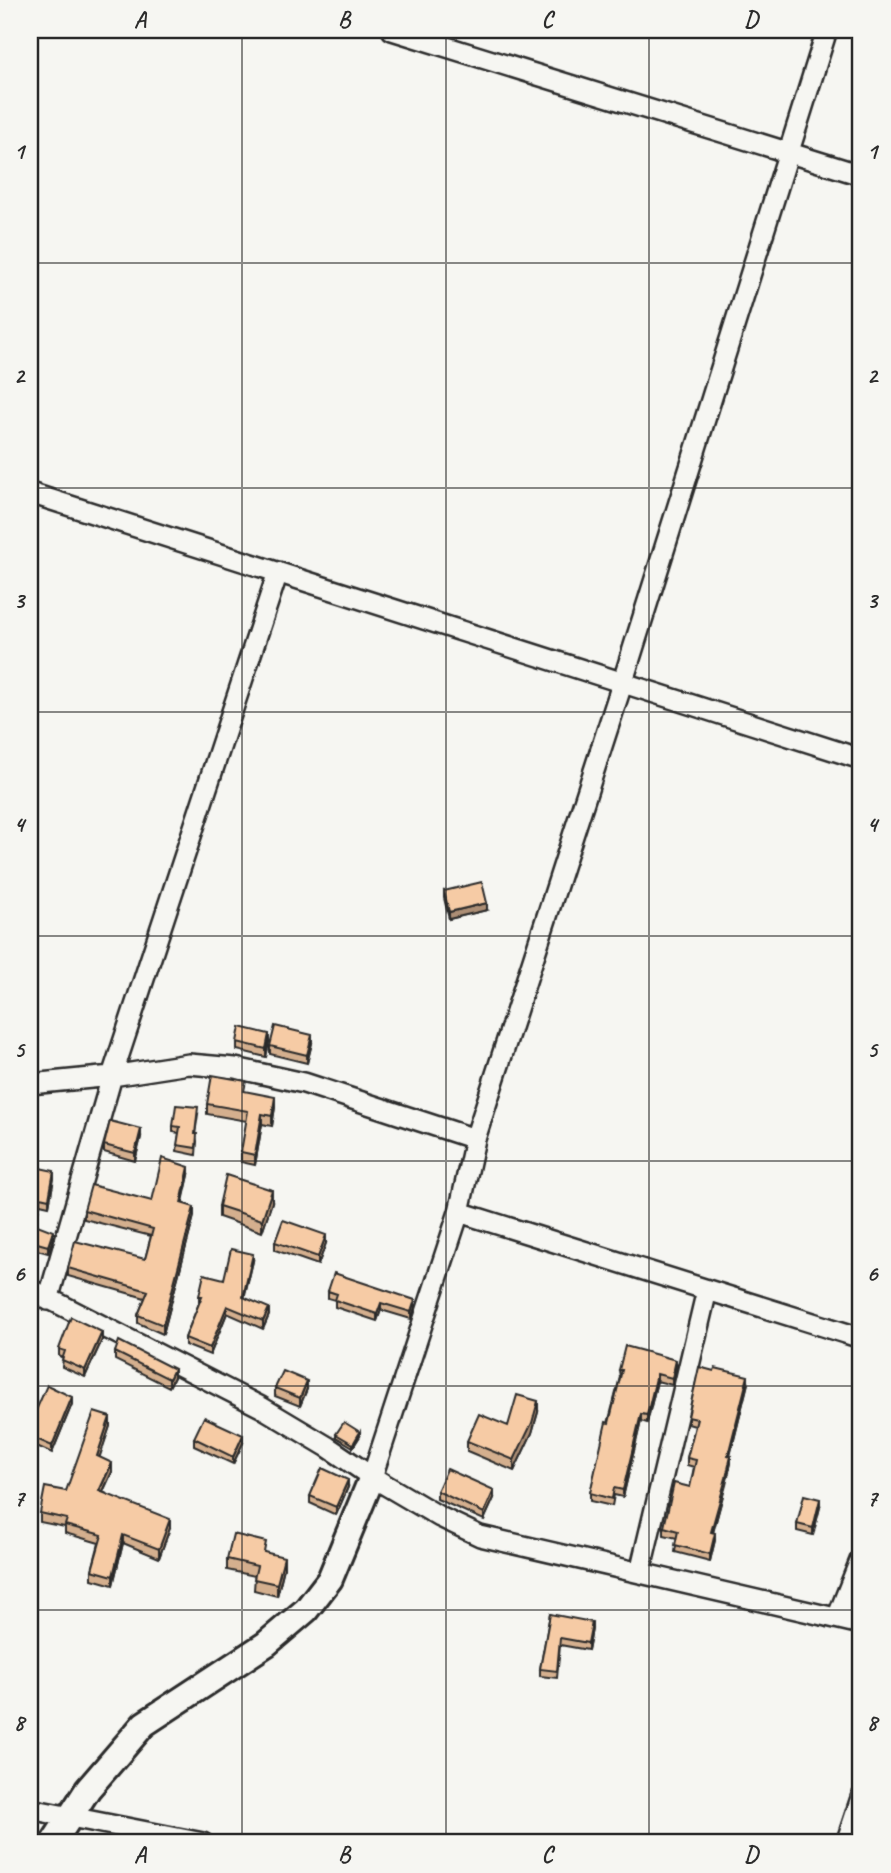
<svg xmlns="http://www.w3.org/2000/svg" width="891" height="1873" viewBox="0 0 891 1873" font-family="Caveat,sans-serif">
  <rect width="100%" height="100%" fill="#f6f6f2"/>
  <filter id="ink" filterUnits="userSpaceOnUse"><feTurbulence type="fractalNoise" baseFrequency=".0143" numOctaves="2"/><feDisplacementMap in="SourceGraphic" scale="14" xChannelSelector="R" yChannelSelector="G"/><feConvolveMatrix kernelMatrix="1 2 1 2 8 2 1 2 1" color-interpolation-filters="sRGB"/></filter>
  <g filter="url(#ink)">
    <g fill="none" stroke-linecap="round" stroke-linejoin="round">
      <g stroke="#2b2b2b" stroke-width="24">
        <path id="minor" d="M392,30L861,175
          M30,493L861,759
          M30,1084L112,1076L189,1064L235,1068L304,1083L475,1139
          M459,1212L861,1338
          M30,1289L261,1407L328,1447L372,1477L440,1517L480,1536L861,1624
          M48,1300L112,1076L278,572
          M372,1477L459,1212L475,1139L623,681L827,30
          M640,1572L707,1290
          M837,1618L861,1558
          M30,1809L203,1843
          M846,1843L861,1798"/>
      </g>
      <g stroke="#2b2b2b" stroke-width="30">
        <path id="tertiary" d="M53,1843L88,1789L144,1724L266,1644L306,1610L330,1579L372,1477"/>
      </g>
      <use href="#minor" stroke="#f6f6f2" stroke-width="19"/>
      <use href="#tertiary" stroke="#f6f6f2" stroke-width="24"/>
    </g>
    <path fill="#d4af8e" stroke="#2b2b2b" stroke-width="2" d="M444,891L487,910L449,919L444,898Z
      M237,1042H269L266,1057L237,1050Z
      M312,1043L307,1063L270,1054V1046Z
      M246,1092L275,1107L272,1126L262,1124L255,1165L241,1162V1152L247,1121L207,1114V1104Z
      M198,1114L195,1134L197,1141L196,1155L177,1151L179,1133L173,1132V1126Z
      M141,1137L135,1161L104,1152V1145Z
      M30,1166L54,1178L49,1206L40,1204L34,1224L53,1238L48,1253L30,1248Z
      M189,1175L182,1204L194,1216L163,1334L138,1323V1315L145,1298L68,1276V1268L145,1259L151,1236L84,1219V1210L152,1201Z
      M272,1202L262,1232L219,1217V1206Z
      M275,1242L326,1243L318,1265L275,1250Z
      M253,1261L244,1298L269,1315L263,1329L227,1313L210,1355L185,1345V1338L199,1303V1296L224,1279Z
      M328,1291L415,1307L411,1319L381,1310L377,1321L335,1307V1300L328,1298Z
      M102,1340L85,1377L62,1367L63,1358L59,1356V1349Z
      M115,1352L174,1377L169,1387L115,1360Z
      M676,1367L672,1385L657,1381L647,1423L641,1421L623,1497L614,1495L612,1506L590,1501V1493L620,1377L619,1370Z
      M748,1383L730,1456L731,1463L713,1533L715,1540L710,1561L675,1552L677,1538L664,1535V1527L690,1487L694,1467L687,1465V1458L695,1426L688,1424V1417Z
      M275,1388L307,1389L300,1406L275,1396Z
      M72,1404L52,1453L30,1443V1424Z
      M538,1412L532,1433L514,1471L467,1451V1441L508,1426Z
      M110,1426L99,1457L112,1472L103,1492L170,1528L159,1558L123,1543L113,1585L92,1579V1570L99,1543L65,1533V1527L40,1522V1513L66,1491Z
      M336,1434L360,1436L353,1447L336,1437Z
      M194,1438L243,1443L233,1464L194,1446Z
      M348,1487L336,1515L310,1503V1496Z
      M437,1491L494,1498L484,1520L437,1499Z
      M820,1507L813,1535L797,1531V1524Z
      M266,1553L284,1568L277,1596L254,1590L255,1576L227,1570V1559Z
      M550,1614L592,1629L588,1650L560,1645L557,1678L540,1676V1669Z"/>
    <path fill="#ac8e74" stroke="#2b2b2b" stroke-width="2" d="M487,903V910L449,919V912Z
      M269,1034V1042L266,1057V1049Z
      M312,1035V1043L307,1063V1055Z
      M275,1097V1107L272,1126V1116Z
      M262,1114V1124L255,1165V1155Z
      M141,1129V1137L135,1161V1153Z
      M189,1167V1175L181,1211V1203Z
      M54,1171V1178L49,1206V1199Z
      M272,1190V1202L262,1232V1220Z
      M40,1197V1204L32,1231V1223Z
      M194,1207V1216L163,1334V1325Z
      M53,1231V1238L48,1253V1246Z
      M326,1235V1243L318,1265V1257Z
      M253,1254V1261L243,1304V1297Z
      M415,1300V1307L411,1319V1312Z
      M381,1303V1310L377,1321V1314Z
      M227,1306V1313L210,1355V1348Z
      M269,1308V1315L263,1329V1321Z
      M36,1313V1321L30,1333V1325Z
      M102,1332V1340L85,1377V1370Z
      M676,1360V1367L672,1385V1378Z
      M174,1369V1377L169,1387V1379Z
      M657,1374V1381L647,1423V1415Z
      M748,1376V1383L728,1463V1455Z
      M307,1381V1389L300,1406V1398Z
      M72,1397V1404L52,1453V1446Z
      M538,1401V1412L532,1433L514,1471V1460Z
      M641,1414V1421L623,1497V1490Z
      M110,1417V1426L97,1465V1456Z
      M360,1432V1436L353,1447V1444Z
      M243,1435V1443L233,1464V1457Z
      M731,1456V1463L726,1485L711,1539V1532Z
      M112,1463V1472L99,1500V1491Z
      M348,1480V1487L336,1515V1507Z
      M494,1490V1498L484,1520V1513Z
      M820,1499V1507L813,1535V1528Z
      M170,1519V1528L159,1558V1549Z
      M715,1533V1540L710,1561V1554Z
      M123,1535V1543L113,1585V1576Z
      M284,1557V1568L277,1596V1584Z
      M592,1622V1629L588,1650V1643Z"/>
    <path fill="#f6cba5" stroke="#2b2b2b" stroke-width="2" d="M482,882L487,903L449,912L444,891Z
      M275,1026L312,1035L307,1055L270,1046Z
      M240,1027L269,1034L266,1049L237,1042Z
      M212,1075L246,1081L244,1091L275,1097L272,1116L262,1114L255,1155L241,1152L248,1111L207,1104Z
      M176,1105L198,1107L195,1134H197L196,1148L177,1145L180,1127L173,1126Z
      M110,1121L141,1129L135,1153L104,1145Z
      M162,1158L189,1167L181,1203L194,1207L163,1325L138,1315L148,1291L68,1268L75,1241L145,1259L153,1229L84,1210L91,1185L152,1201Z
      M30,1166L54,1171L49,1199L40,1197L32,1223L53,1231L48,1246L30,1241Z
      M226,1175L272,1190L262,1220L219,1206Z
      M283,1220L326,1235L318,1257L275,1242Z
      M231,1249L253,1254L243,1297L269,1308L263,1321L227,1306L210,1348L185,1338L202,1296H199L204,1274L224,1279Z
      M334,1273L415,1300L411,1312L381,1303L377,1314L335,1300L337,1294L328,1291Z
      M30,1310L36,1313L30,1325Z
      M71,1317L102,1332L85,1370L62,1360L65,1351L59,1349Z
      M119,1341L174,1369L169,1379L115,1352Z
      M625,1346L676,1360L672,1378L657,1374L647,1415L641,1414L623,1490L614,1488L612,1499L590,1493L606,1422L609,1423L622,1370H619Z
      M699,1367L714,1371L715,1368L748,1376L728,1455L731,1456L726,1478L711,1532L715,1533L710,1554L675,1545L678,1531L664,1527L674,1483L690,1487L696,1460L687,1458L697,1419L688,1417Z
      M283,1371L307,1381L300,1398L275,1388Z
      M47,1385L72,1397L52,1446L30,1436V1424Z
      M517,1395L538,1401L532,1423L514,1460L467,1441L479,1414L508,1426Z
      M94,1412L110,1417L97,1456L112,1463L99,1491L170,1519L159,1549L123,1535L113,1576L92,1570L102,1535L65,1525L67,1519L40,1513L45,1487L66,1491Z
      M204,1417L243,1435L233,1457L194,1438Z
      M344,1422L360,1432L353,1444L336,1434Z
      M322,1468L348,1480L336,1507L310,1496Z
      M447,1469L494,1490L484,1513L437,1491Z
      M804,1495L820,1499L813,1528L797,1524Z
      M233,1534L266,1542L264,1552L284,1557L277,1584L254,1579L257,1566L227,1559Z
      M550,1614L592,1622L588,1643L560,1638L557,1671L540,1669Z"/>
  </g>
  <path fill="none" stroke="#2b2b2b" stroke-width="2" stroke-opacity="0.55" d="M242,30V1843M446,30V1843M649,30V1843M30,263H861M30,488H861M30,712H861M30,936H861M30,1161H861M30,1386H861M30,1610H861"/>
  <rect width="891" height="1873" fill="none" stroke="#f6f6f2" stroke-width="77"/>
  <rect x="38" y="38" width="814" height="1796" fill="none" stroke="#2b2b2b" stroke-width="2.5"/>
  <g font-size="23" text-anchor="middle" font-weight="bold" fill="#2b2b2b">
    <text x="140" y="27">A</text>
    <text x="344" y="27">B</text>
    <text x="547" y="27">C</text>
    <text x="751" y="27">D</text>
    <text x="19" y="159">1</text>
    <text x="872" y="159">1</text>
    <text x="19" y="383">2</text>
    <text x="872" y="383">2</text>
    <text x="19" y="608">3</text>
    <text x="872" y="608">3</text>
    <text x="19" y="832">4</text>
    <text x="872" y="832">4</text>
    <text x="19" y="1057">5</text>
    <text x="872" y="1057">5</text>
    <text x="19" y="1281">6</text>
    <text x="872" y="1281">6</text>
    <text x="19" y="1506">7</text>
    <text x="872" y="1506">7</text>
    <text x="19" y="1730">8</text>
    <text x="872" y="1730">8</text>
    <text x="140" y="1862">A</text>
    <text x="344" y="1862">B</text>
    <text x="547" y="1862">C</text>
    <text x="751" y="1862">D</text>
  </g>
</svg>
